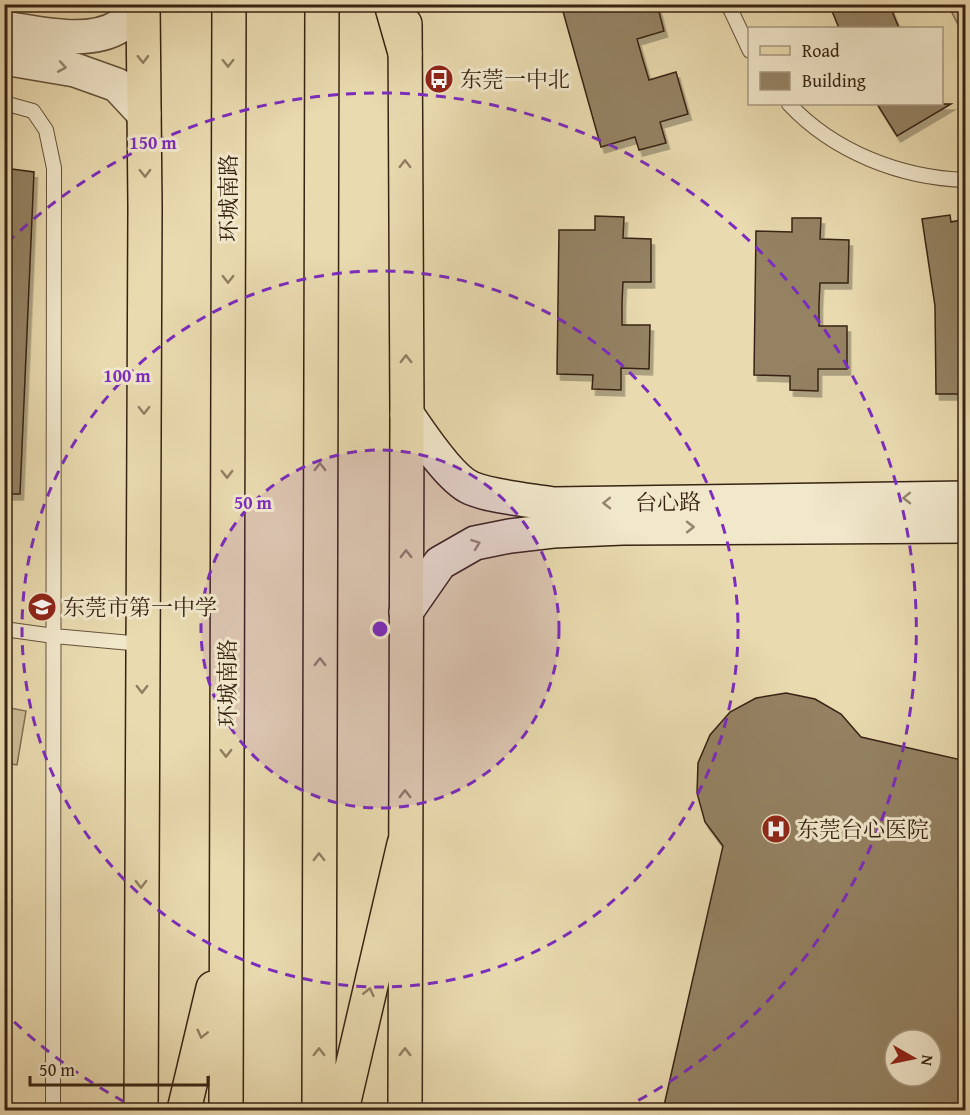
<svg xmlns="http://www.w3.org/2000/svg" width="970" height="1115" viewBox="0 0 970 1115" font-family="'Gentium Book Plus','Noto Serif SC',serif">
  <defs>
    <filter id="shadow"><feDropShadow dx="3.5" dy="6" stdDeviation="0" flood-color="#0004"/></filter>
  </defs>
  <rect width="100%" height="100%" fill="#e9daaf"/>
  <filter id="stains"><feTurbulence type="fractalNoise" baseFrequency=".00333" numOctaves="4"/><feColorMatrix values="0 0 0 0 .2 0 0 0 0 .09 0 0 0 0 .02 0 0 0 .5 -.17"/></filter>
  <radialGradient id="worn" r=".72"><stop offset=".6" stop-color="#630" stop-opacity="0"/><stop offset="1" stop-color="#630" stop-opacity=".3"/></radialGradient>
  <path fill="#cbbb94" stroke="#816f54" stroke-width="1.5" d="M948,5H965V35L964,36Z
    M5,707L26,711L17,765L5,763Z
    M5,873L12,901L5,956Z"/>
  <path fill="#948264" stroke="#372313" stroke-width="1.5" fill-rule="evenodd" filter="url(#shadow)" d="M573,4H657L664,31L637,39L643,60L649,80L676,72L688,114L660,122L666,143L639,150L635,137L601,147L562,8Z
    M829,4H889L899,28H839Z
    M877,104H951L897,136Z
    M4,168L34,172L20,494H4Z
    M950,215L951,222L966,219V387H964V394H936L935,306L922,219Z
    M595,216L624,217L623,238L651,239V282H623L622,303V325H650L649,369L621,368V390L592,389L593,375L557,374L559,230H595Z
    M792,218H821L820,239L849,240L848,283H820L819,304V326H847V369H818V391L790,390V376L754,375L756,231L792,232Z
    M786,693L815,699L841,714L861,737L966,761V1110H767L748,1106L747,1110H663L723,846L705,822L697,793L698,763L710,735L730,712L756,698ZM895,1040H931V1076H895Z"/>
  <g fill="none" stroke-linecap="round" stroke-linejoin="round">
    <g stroke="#64513a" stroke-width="16">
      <path id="service" d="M728,4L750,51
        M4,103L33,111L46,130L54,168L53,1110
        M789,104C834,152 901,178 966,180
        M4,629L54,636L142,644"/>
    </g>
    <g stroke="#64513a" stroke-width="36">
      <path id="tertiary" d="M4,28C39,33 89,46 120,26C128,21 134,12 138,4
        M4,58L75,70L117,85L144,114"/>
    </g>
    <g stroke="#372313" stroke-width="36">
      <path id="secondary" d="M407,414C420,433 450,479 471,488C492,497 530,500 554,504L966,498
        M406,612L440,563L475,543L510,536L553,531L623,528L966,526"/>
    </g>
    <g stroke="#372313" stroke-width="36">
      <path id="primary" d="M405,24L407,414L405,1110
        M141,1110L145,207L143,4"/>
    </g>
    <g stroke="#372313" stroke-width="36">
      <path id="trunk" d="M391,4L405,53
        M184,1110L213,988
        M226,1110L229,4
        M319,1110L322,4
        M342,1110L404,844"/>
    </g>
    <use href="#service" stroke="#f1e7cb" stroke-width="14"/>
    <use href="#tertiary" stroke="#f1e7cb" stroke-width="33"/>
    <use href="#secondary" stroke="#f1e7cb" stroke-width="33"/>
    <use href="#primary" stroke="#e9daaf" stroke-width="33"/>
    <use href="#trunk" stroke="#e9daaf" stroke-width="33"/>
  </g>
  <defs><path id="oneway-chevron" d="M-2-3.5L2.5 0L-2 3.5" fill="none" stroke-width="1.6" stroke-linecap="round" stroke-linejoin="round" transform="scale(1.5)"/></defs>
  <g stroke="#907e61">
    <use href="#oneway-chevron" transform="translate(143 59) rotate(89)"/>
    <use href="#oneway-chevron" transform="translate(228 63) rotate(90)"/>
    <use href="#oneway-chevron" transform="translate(405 164) rotate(-90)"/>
    <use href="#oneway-chevron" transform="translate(145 173) rotate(89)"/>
    <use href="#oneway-chevron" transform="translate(228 279) rotate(90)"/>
    <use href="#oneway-chevron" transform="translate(406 359) rotate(-90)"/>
    <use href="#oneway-chevron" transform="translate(144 410) rotate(90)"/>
    <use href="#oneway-chevron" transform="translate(320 467) rotate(-90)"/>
    <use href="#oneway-chevron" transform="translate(227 474) rotate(90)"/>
    <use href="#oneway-chevron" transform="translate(406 554) rotate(-90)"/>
    <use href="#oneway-chevron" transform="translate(320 662) rotate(-90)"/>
    <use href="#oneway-chevron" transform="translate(142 689) rotate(90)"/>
    <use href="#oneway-chevron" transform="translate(226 753) rotate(90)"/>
    <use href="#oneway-chevron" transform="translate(405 794) rotate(-90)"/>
    <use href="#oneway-chevron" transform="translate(319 857) rotate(-90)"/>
    <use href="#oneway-chevron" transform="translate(141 884) rotate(90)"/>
    <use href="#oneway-chevron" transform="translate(369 992) rotate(-77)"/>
    <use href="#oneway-chevron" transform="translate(202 1034) rotate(104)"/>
    <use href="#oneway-chevron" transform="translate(319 1052) rotate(-90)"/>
    <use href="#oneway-chevron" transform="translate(405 1052) rotate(-90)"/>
  </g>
  <g stroke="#94856f">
    <use href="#oneway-chevron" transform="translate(62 67) rotate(10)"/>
    <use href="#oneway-chevron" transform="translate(907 498) rotate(179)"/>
    <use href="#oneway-chevron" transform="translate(607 503) rotate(179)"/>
    <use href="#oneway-chevron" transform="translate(690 527)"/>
    <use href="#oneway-chevron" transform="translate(476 544) rotate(-20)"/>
  </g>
  <circle cx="380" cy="629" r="179" fill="#7b2cbf" fill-opacity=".12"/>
  <g fill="none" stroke="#7b2cbf" stroke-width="3" stroke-dasharray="10 8">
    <circle cx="380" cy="629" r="179"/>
    <circle cx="380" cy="629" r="358"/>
    <path d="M140 1110A537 537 0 0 1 7 1015M7 243A537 537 0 1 1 620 1110"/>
  </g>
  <defs>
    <g id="bus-disc" transform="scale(1.5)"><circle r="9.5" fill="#8f2418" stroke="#f1e7cb"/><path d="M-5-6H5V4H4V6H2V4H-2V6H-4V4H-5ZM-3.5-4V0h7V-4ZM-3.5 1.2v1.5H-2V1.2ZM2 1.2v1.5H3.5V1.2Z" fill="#fff"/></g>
    <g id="school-disc" transform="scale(1.5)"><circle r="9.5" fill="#8f2418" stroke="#f1e7cb"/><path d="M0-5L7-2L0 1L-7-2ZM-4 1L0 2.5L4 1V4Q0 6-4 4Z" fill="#fff"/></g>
    <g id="hospital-disc" transform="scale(1.5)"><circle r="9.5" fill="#8f2418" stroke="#f1e7cb"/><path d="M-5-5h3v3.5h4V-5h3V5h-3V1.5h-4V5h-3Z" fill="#fff"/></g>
  </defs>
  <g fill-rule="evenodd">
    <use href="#bus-disc" x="439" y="79"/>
    <use href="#school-disc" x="42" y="607"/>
    <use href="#hospital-disc" x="776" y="829"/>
  </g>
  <g text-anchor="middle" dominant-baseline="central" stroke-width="6" stroke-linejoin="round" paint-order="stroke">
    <g font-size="22" fill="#372313" stroke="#f1e7cb" text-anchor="start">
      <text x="460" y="79">东莞一中北</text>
      <text x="63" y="607">东莞市第一中学</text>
      <text x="797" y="829">东莞台心医院</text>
    </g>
    <g font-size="22" fill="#372313" stroke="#f1e7cb">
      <text transform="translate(228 198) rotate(-90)">环城南路</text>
      <text transform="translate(668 502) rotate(-1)">台心路</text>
      <text transform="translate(227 683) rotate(-90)">环城南路</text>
    </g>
  </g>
  <circle cx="380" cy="629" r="9" fill="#7b2cbf" stroke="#f1e7cb" stroke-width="3"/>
  <g font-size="18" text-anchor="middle" font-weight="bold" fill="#7b2cbf" stroke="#f1e7cb" stroke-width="6" stroke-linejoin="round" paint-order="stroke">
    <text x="153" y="149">150 m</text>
    <text x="127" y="382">100 m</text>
    <text x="253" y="509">50 m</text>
  </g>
  <rect width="970" height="1115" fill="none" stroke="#e9daaf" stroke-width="24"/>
  <rect x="6" y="6" width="958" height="1103" fill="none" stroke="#372313" stroke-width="3"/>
  <rect x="12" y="12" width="946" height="1091" fill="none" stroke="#372313" stroke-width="1.5"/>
  <rect x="748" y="27" width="195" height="78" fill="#f1e7cb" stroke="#a79981" stroke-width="1.5"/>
  <rect x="760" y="46" width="30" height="9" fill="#e9daaf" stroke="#a79981" stroke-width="1.5"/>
  <text x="802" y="57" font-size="18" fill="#372313">Road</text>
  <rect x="760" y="72" width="30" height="18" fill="#948264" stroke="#a79981" stroke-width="1.5"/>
  <text x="802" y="87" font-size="18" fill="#372313">Building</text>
  <g transform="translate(913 1058) rotate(99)"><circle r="28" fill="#f1e7cb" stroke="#a79981" stroke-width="1.5"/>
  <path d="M0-4.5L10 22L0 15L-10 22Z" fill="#8f2418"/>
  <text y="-9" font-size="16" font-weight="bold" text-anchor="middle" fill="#372313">N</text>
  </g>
  <path d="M30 1076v9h178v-9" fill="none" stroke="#372313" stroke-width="3"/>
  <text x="39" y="1076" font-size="18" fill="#372313" stroke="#f1e7cb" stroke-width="4.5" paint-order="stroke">50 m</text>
  <rect width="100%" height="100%" filter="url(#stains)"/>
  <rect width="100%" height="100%" fill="url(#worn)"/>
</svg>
